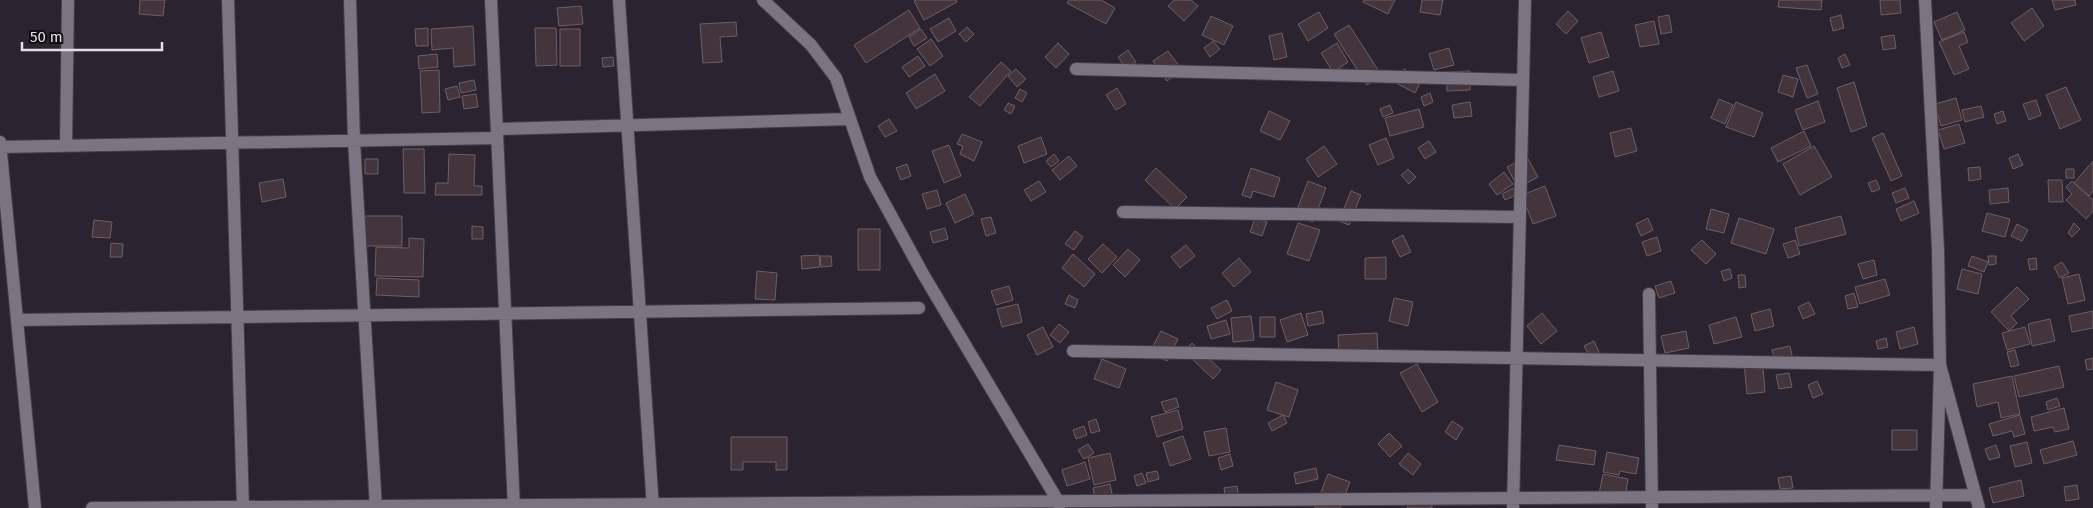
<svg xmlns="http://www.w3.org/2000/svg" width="2093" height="508" viewBox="0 0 2093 508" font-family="'Fira Sans',sans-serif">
  <rect width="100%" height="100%" fill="#2b2330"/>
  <path fill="#44343c" stroke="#6f5e66" d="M140,0H165L163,16L139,14Z
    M916,0H956L957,2L924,20L914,1Z
    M1069,0H1101L1115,8L1106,24L1067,3Z
    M1174,0H1191L1198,6L1184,21L1168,6Z
    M1364,0H1395L1388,14L1363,2Z
    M1422,0H1443L1440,15L1420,12Z
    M1779,0H1822L1821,10L1778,7Z
    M1880,0H1900L1901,13L1881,15Z
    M2052,0H2075L2076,5L2055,10Z
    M581,6L583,24L559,26L557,8Z
    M2032,8L2044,26L2024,41L2011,23Z
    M909,10L920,28L866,63L854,45Z
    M1568,11L1578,21L1566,34L1556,24Z
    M1319,12L1328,28L1308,41L1298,24Z
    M1957,12L1965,30L1942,40L1934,22Z
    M1669,15L1672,32L1661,34L1658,17Z
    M1841,15L1844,28L1833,31L1830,18Z
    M1211,16L1233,26L1224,45L1202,35Z
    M949,18L956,31L938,42L930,29Z
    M1654,21L1659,44L1640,47L1635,25Z
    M736,22L737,36L720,37L722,62L703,63L700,24Z
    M1349,25L1382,76L1367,85L1334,34Z
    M473,26L475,65L454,67L453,48L432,50L431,29Z
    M967,27L974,34L966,42L959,34Z
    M428,28V46H416L415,29Z
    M535,28H556L557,65L536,66Z
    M560,29H580V66H560Z
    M921,29L927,38L914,46L909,37Z
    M1601,32L1609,57L1589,63L1581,38Z
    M1964,32L1968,42L1959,46L1969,69L1954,75L1939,42Z
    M1282,33L1287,57L1274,60L1269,36Z
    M1894,35L1896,48L1883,50L1881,37Z
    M931,39L943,56L930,66L917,49Z
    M1213,41L1220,49L1210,57L1204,48Z
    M1058,43L1069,54L1056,68L1045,57Z
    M1337,43L1348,62L1333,72L1321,53Z
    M1449,48L1454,65L1434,70L1429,54Z
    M1128,50L1136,62L1126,68L1118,57Z
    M1168,51L1182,70L1167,81L1153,61Z
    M437,54L438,67L419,69L418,56Z
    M1845,54L1850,65L1842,68L1838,58Z
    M918,56L925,66L909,77L902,67Z
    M613,57L614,66L603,67L602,58Z
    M1001,62L1011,71L980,106L969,97Z
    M1807,65L1818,94L1807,98L1796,68Z
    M1016,69L1026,79L1017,87L1008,76Z
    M1404,69L1422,79L1415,93L1396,83Z
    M439,70L440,112L422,113L420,71Z
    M1470,71V90L1447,91L1446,72Z
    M1613,71L1619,91L1599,97L1593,77Z
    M935,74L945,91L916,109L906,93Z
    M1783,75L1798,79L1793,97L1778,92Z
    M474,80L476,90L461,93L459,83Z
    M1854,82L1867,126L1851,132L1837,88Z
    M457,86L460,97L448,100L445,89Z
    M2066,87L2081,120L2060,129L2046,95Z
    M1117,88L1126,104L1116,110L1106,95Z
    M1020,89L1027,93L1022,102L1015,98Z
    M1430,93L1433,102L1424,106L1421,97Z
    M476,94L478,107L464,109L462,96Z
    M1956,98L1962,120L1941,126L1935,104Z
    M1719,99L1733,105L1725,124L1711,118Z
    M2036,100L2041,115L2029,120L2023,104Z
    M1818,101L1825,122L1803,130L1795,110Z
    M1470,102L1472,116L1454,118L1452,105Z
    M1736,102L1763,113L1754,137L1726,127Z
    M1008,103L1015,106L1011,114L1004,110Z
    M1390,105L1393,113L1383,117L1380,109Z
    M1981,106L1984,117L1965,122L1962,110Z
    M1419,109L1424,127L1390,136L1385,118Z
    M1269,111L1290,121L1280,140L1260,131Z
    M2003,111L2006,121L1997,124L1994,114Z
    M889,119L897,131L885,137L878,126Z
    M1959,124L1965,143L1944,149L1938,130Z
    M1631,128L1637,151L1615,157L1610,133Z
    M1804,131L1811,146L1778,162L1771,148Z
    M1883,133L1902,176L1891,181L1872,138Z
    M962,134L982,142L974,161L960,154L963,146L957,144Z
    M1041,137L1047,154L1024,163L1018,146Z
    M1386,138L1394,158L1378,165L1369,145Z
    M1429,141L1436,152L1425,159L1418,148Z
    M949,145L961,176L944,183L932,151Z
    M1324,146L1337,164L1318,177L1306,159Z
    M1814,146L1832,177L1800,195L1783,164Z
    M403,149H424L425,193H404Z
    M449,154L475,155L474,186H482V195H435L436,183H448Z
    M1054,154L1059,161L1051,167L1046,161Z
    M2018,154L2023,165L2013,169L2009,158Z
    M1069,156L1077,166L1060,180L1052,170Z
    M1527,157L1538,177L1518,188L1507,167Z
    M365,159H378V174H365Z
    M2093,161V191L2089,196L2074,183Z
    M907,164L911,176L901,180L896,168Z
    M1980,167L1981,179L1969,181L1968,168Z
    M1156,168L1187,197L1175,209L1145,180Z
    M1251,168L1280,178L1274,197L1253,191L1251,198L1242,195Z
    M1408,169L1416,177L1409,184L1401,175Z
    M2066,169H2074V178H2066Z
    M1504,172L1513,184L1497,195L1489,184Z
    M283,179L286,197L262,202L259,183Z
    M1876,180L1880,189L1872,192L1868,183Z
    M2048,180H2062L2063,202H2049Z
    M1039,181L1046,192L1031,201L1024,190Z
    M1308,181L1326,188L1313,222L1295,215Z
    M2072,181L2093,200V211L2086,219L2066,200L2072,194L2066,187Z
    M1545,186L1556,216L1533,224L1522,195Z
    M1513,188L1516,195L1505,200L1502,194Z
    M1905,188L1909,198L1896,203L1892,193Z
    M2008,188L2009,202L1990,204L1989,190Z
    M937,190L941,205L927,209L922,194Z
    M1351,191L1361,195L1349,225L1339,221Z
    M965,194L974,214L955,223L946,203Z
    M1914,201L1919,213L1901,221L1896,209Z
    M1711,209L1729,214L1724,233L1706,229Z
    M1987,213L2010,219L2005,237L1982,231Z
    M365,216H402V246H364Z
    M1841,216L1846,234L1799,246L1795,228Z
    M991,217L996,233L986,236L981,219Z
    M1255,218L1267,222L1262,236L1250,232Z
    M1648,218L1653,230L1641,236L1636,224Z
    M1739,218L1774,229L1766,254L1731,243Z
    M94,220L112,222L110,238L92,237Z
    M1298,223L1320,230L1309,261L1287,254Z
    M2074,223L2080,229L2072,237L2068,233Z
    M2017,224L2028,230L2022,241L2011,236Z
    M472,226L483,227V239H472Z
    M945,228L948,239L933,243L930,232Z
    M858,229H880V270H858Z
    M1075,231L1083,237L1074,250L1065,244Z
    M1403,235L1411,252L1400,257L1392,241Z
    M1657,237L1661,251L1647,256L1642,242Z
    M409,238L424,239L423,277L375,276L376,247L409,248Z
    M1702,240L1716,254L1706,264L1691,250Z
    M1795,240L1800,254L1788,258L1783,244Z
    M111,243L123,244L122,257H110Z
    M1103,244L1117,257L1102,273L1088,259Z
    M1186,245L1195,256L1180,268L1171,257Z
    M1128,249L1140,260L1125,277L1113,265Z
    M1073,254L1095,274L1084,287L1062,268Z
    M819,255L820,267L802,269L801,256Z
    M820,256H831L832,266L821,267Z
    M1972,256L1988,262L1984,272L1968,266Z
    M1988,256H1996V264L1989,265Z
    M1386,257V279H1365V258Z
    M1239,258L1251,272L1234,287L1222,273Z
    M2036,258L2037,269L2030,270L2028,259Z
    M1874,260L1877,275L1863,279L1858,264Z
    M2062,262L2069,273L2060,278L2054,267Z
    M1730,269L1732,278L1724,281L1721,271Z
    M1962,269L1982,274L1978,294L1957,289Z
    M757,271L777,273L775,300L755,299Z
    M2079,274L2085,300L2068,304L2062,278Z
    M1738,275H1745L1746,287L1739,288Z
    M377,278L419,280V297L376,295Z
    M1885,279L1890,295L1860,304L1855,287Z
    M1671,281L1675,293L1659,298L1655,286Z
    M1009,286L1013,300L996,305L991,291Z
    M2017,287L2029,299L2011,316L2017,323L2009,331L1991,312Z
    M1854,293L1858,307L1848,309L1845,296Z
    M1069,295L1078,300L1075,308L1065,304Z
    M1394,298L1413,302L1408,326L1389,321Z
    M1227,300L1232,311L1217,319L1211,308Z
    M1809,302L1815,314L1803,319L1798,307Z
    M1018,304L1022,322L1002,327L997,309Z
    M1770,309L1774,326L1755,331L1751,314Z
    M1322,311L1324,323L1308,326L1306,314Z
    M2093,311V328L2072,332L2069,316Z
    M1301,313L1308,335L1287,342L1280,320Z
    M1542,313L1557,331L1541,344L1527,326Z
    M1251,316L1254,340L1233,342L1231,318Z
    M1260,317H1275V337H1260Z
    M1736,317L1742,337L1714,344L1709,325Z
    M2050,319L2055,341L2032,346L2028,324Z
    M1226,320L1230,334L1211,339L1207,326Z
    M1059,324L1069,332L1060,343L1050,335Z
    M1043,327L1053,347L1037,355L1027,335Z
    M1914,327L1918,344L1900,349L1896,332Z
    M2025,327L2030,344L2007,350L2002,333Z
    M1161,331L1178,339L1167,361L1150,352Z
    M1686,331L1689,348L1665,353L1661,336Z
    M1377,333L1378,353L1339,356L1338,335Z
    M1886,338L1888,347L1878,349L1876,341Z
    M1594,341L1599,352L1590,357L1584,346Z
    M1192,343L1221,370L1213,379L1184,351Z
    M1790,346L1793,360L1776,364L1772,350Z
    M2015,350L2019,365L2011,367L2007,352Z
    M2093,358V369L2087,370L2085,360Z
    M1102,359L1126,369L1119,388L1094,379Z
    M1757,362L1758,369L1763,368L1765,392L1747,394L1744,363Z
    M1417,364L1438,402L1422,412L1400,373Z
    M2059,366L2064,387L2019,397L2014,376Z
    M1789,373L1792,387L1779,389L1776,375Z
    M2012,376L2020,414L2001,418L1998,402L1977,407L1973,384Z
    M1817,381L1823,394L1813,398L1808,385Z
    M1276,382L1298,390L1289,417L1267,410Z
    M1176,398L1179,407L1165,412L1161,402Z
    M2057,398L2060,406L2048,410L2046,402Z
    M2064,408L2069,429L2055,432L2053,427L2034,431L2031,417Z
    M1178,410L1183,429L1157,437L1151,417Z
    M1283,415L1287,423L1272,431L1268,423Z
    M2020,415L2025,434L2014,437L2012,431L1993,436L1989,424Z
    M1096,419L1100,431L1091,433L1088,422Z
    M1452,421L1463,428L1456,440L1445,432Z
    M1084,426L1087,435L1076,439L1073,430Z
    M1226,428L1230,452L1209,456L1204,432Z
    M1892,430H1917V450H1892Z
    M1389,433L1402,446L1390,457L1378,444Z
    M1183,436L1191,459L1170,466L1163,443Z
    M731,437H787V470H776V462H743V470H731Z
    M2073,441L2077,455L2044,464L2040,450Z
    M2027,442L2032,463L2015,467L2010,446Z
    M1088,444L1094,453L1084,459L1078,450Z
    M1559,445L1596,451L1594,465L1556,460Z
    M1996,445L2000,457L1989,460L1985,449Z
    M1607,452L1639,458L1636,474L1620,471L1619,475L1603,472Z
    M1110,453L1116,480L1094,485L1088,458Z
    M1408,453L1421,464L1413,475L1399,464Z
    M1230,454L1233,466L1221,470L1218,458Z
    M1085,462L1090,479L1067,486L1062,470Z
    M1316,468L1318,479L1296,484L1294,473Z
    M1157,471L1159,479L1148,482L1146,473Z
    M1142,473L1146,483L1137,486L1134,476Z
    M1328,474L1350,482L1340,508H1315Z
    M1603,474L1628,479L1625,499L1599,494Z
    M1791,476L1793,488L1780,489L1778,478Z
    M2021,480L2024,496L1993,503L1989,488Z
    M1110,484L1115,508H1097L1093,488Z
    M2077,485L2079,499L2066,501L2064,487Z
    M1237,486L1239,500L1226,501L1224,488Z
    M1412,497L1432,506V508H1407Z"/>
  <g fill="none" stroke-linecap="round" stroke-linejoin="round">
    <g stroke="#463e49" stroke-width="14">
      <path id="minor" d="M228,0L243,508
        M350,0L354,141L376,508
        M491,0L514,508
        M619,0L653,508
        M763,0L811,45L836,78L870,177L923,274L1058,501L1059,508
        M1925,0L1938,249L1940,365L1936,508
        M1076,69L1523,80
        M497,129L850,119
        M0,142L35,508
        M66,146L68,0
        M0,147L497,138
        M1123,212L1519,217
        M1649,294L1652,508
        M17,320L919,308
        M1073,351L1940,365L1979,508
        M92,508L1975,495
        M1513,508L1525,0"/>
    </g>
    <use href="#minor" stroke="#7d7482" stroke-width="12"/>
  </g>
  <path d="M22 42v8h140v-8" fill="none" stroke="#e3dee6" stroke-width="2.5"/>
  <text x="30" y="42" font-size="15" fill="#e3dee6" stroke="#120e14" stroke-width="4" paint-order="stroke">50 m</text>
</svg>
